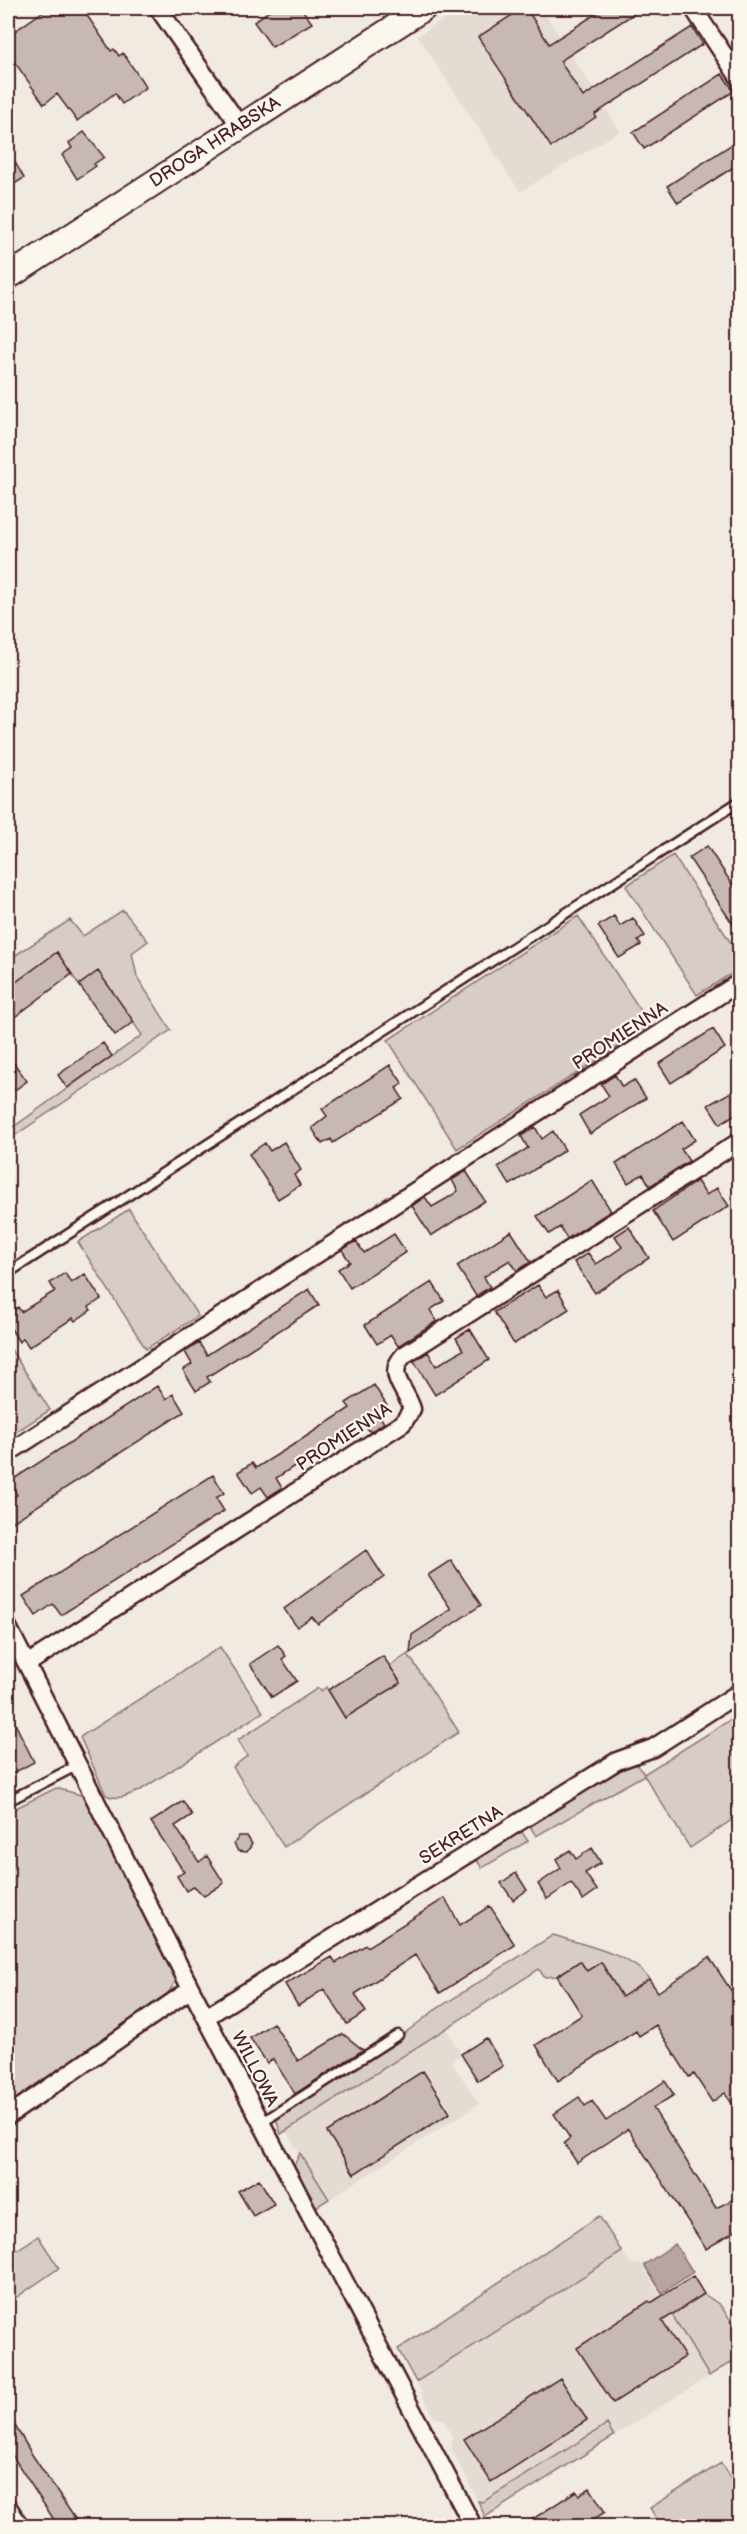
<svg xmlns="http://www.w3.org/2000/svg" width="747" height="2534" viewBox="0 0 747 2534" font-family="'Balsamiq Sans',sans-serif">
  <rect width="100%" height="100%" fill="#f0eae0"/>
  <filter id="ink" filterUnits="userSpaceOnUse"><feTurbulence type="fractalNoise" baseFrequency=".0167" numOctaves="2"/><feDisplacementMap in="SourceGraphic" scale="12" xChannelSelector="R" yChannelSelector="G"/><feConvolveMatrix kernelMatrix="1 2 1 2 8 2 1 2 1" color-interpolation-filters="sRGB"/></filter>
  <g filter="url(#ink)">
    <path fill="#e4dbd2" d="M461,8H541L620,131L520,192L418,36Z
      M446,2029L461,2054L451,2061L479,2104L329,2199L286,2131Z
      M622,2252L631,2264H641L709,2376L614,2436L607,2425L483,2503L478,2501L451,2448L453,2438L444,2420L434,2417L416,2382Z"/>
    <path fill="#d8ccc6" stroke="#917678" stroke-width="1.5" d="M673,855L739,955V969L697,995L626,886Z
      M123,910L148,941L132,953L137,977L171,1030L8,1140V1131L142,1035L98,972L79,985L57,952L8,988V960L70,920L83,936Z
      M578,916L651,1026L457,1149L388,1040Z
      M129,1209L198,1316L146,1349L78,1242Z
      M8,1345L50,1410L8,1437Z
      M220,1647L263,1712L139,1791C128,1795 118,1801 106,1795L80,1737Z
      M408,1654L459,1732L284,1847L233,1767L247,1756L238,1740L318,1688L321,1691L326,1687L345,1718L400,1683L390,1666Z
      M733,1718L739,1728V1815L690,1848L644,1775L536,1836L530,1826L538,1815L634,1761L644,1774Z
      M56,1788L84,1796L178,1978L168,1993L8,2105V1812Z
      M521,1831L528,1841L482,1868L474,1856L511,1833Z
      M553,1935C580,1944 633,1954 649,1979L622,1997L601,1962L587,1971L580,1961L557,1976L544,1977L539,1969L281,2134L276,2118L384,2049L435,2010Z
      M300,2153L329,2199L316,2207L294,2166Z
      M599,2216L622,2252L416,2382L398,2349Z
      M38,2236L59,2268L8,2303V2256Z
      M704,2294L720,2305L739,2332V2357L709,2376L668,2308L684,2306Z
      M607,2424L614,2436L485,2517L478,2501L483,2502Z
      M721,2463L739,2493V2526H661L650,2508Z"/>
    <path fill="#b8a4a2" stroke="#8c6f72" stroke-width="1.5" d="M675,2244L693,2272L662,2293L644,2265Z"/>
    <path fill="#c8b8b3" stroke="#4a1f2b" stroke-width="1.5" d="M48,8H82L111,51L114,49L119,56L123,53L146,87L122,104L115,93L77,121L57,94L44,104L14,61L8,66V36Z
      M273,8H301L312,23L272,47L254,22Z
      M523,8H526L549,44L605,8H643L560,61L583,97L692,27L703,44L595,114L596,117L551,147L478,37Z
      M722,74L734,91L644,149L633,132Z
      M84,132L104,157L94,164L96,166L77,179L62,155L72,148L69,143Z
      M740,139V163L678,203L667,186Z
      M8,150L24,178L8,188Z
      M707,846L740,896V935L689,858Z
      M614,916L620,926L633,918L645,936L638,941L641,945L619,958L598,926Z
      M57,952L72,974L8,1022V988Z
      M98,971L134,1022L115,1035L79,985Z
      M713,1029L725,1048L671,1083L659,1064Z
      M103,1043L112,1056L67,1088L58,1075Z
      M8,1055L27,1081L8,1095Z
      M390,1065L403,1084L396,1088L403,1099L333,1143L331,1139L322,1144L312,1128L327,1116L322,1109Z
      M615,1075L622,1087L634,1080L646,1098L590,1134L579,1115L609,1096L601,1084Z
      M740,1087V1111L720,1124L708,1105Z
      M683,1121L695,1140L681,1149L689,1161L650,1186L643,1174L628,1183L616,1164Z
      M535,1127L542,1139L553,1131L565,1150L510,1185L498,1167L528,1148L521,1136Z
      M284,1142L301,1170L294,1175L300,1185L278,1199L249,1154L265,1143L270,1151Z
      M466,1171L485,1201L431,1236L412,1206L425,1197L432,1207L446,1199L458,1191L452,1180Z
      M592,1180L611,1211L567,1239L560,1227L549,1234L537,1216Z
      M697,1181L706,1195L717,1188L729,1206L673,1242L653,1211Z
      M629,1227L649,1258L595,1293L574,1262L588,1253L596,1264L609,1256L622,1247L615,1236Z
      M511,1231L531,1262L517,1271L510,1260L497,1268L484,1277L490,1287L476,1296L457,1266Z
      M394,1234L406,1252L350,1288L338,1269L350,1262L342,1250L356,1241L364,1253Z
      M65,1273L71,1283L85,1274L101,1299L89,1307L91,1310L75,1321L73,1318L29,1347L23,1338L19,1342L8,1324V1314L18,1307L21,1312L55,1291L50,1283Z
      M432,1282L444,1301L430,1310L437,1321L398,1346L391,1335L377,1344L365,1325Z
      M538,1285L546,1297L558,1290L569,1309L514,1344L494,1312Z
      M309,1289L319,1305L207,1377L210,1382L196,1391L183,1370L192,1364L185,1352L199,1343L207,1355Z
      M470,1329L489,1360L435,1395L414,1361L428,1352L436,1366L463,1350L456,1338Z
      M374,1385L387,1406L377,1412L384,1423L370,1432L363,1422L333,1441L276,1478L282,1488L268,1497L261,1487L252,1493L238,1472L252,1463L256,1468L296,1443L350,1408L346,1403Z
      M157,1386L166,1399L173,1394L184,1412L8,1525V1500L17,1495L9,1482Z
      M213,1475L224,1493L216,1498L224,1511L61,1615L53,1604L36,1616L23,1596Z
      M366,1550L384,1577L318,1624L312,1617L297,1627L284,1609Z
      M451,1560L481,1605L410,1653L412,1635L451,1609L428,1575Z
      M278,1645L286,1656L282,1659L297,1681L272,1697L250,1664Z
      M383,1656L401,1683L345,1718L328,1690Z
      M8,1709L34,1762L8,1776Z
      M183,1801L192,1815L175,1826L199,1862L207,1856L224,1883L204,1896L194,1886L186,1891L177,1876L184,1872L151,1822Z
      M239,1836H247L252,1844L247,1852L238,1851L234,1844Z
      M592,1848L601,1863L585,1873L597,1890L583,1900L571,1883L547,1899L538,1884L561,1868L556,1859L570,1850L576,1859Z
      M516,1873L527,1890L513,1900L501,1883Z
      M445,1898L460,1925L490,1906L515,1945L440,1993L415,1955L355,1994L366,2012L347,2024L324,1989L298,2006L285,1984L332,1957L336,1963L366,1945L367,1947Z
      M709,1957L740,2004V2116L725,2093L712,2102L694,2074L689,2077L656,2025L639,2036L636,2031L558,2081L536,2045L582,2015L557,1976L580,1961L587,1971L601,1962L622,1997L649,1979L658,1992Z
      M273,2023L298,2061L343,2034L363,2050L295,2094L273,2059L267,2063L250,2038Z
      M486,2038L503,2066L478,2081L461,2054Z
      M423,2071L450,2113L354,2174L327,2132Z
      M665,2081L674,2095L653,2108L716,2208L740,2196V2228L706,2249L628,2129L577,2163L564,2143L570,2138L554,2114L579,2097L585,2106L592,2101L606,2121Z
      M259,2179L274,2204L253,2216L238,2191Z
      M693,2276L704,2294L662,2321L685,2357L613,2403L577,2348L649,2301L651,2303Z
      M560,2378L587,2420L491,2482L464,2439Z
      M8,2414L33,2456L80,2526H58L12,2455L8,2458Z
      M590,2488L605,2512L583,2526H522L576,2491L579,2495Z"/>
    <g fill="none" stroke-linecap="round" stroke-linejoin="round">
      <g stroke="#4a1f2b" stroke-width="13">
        <path id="lane" d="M8,1273L740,801
          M8,1801L78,1765
          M261,2123L398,2035"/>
      </g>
      <g stroke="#4a1f2b" stroke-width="21">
        <path id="street" d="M158,8L240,126
          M693,8L740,79
          M8,1453L740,982
          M8,1627L191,1989L473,2526
          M27,1664L403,1423L412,1409C406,1388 385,1375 404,1355L740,1141
          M206,2017L617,1761L653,1748L740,1692
          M8,2116L191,1989
          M8,2507L20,2526"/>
      </g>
      <g stroke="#4a1f2b" stroke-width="28">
        <path id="secondary" d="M8,277L424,8"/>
      </g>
      <use href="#lane" stroke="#fbf7ec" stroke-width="8"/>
      <use href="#street" stroke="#fbf7ec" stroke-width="16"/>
      <use href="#secondary" stroke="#fbf7ec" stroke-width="24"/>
    </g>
  </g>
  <g text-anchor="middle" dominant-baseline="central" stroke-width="4.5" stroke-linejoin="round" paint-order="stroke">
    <g font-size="18" fill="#4a1f2b" stroke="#fbf7ec">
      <text transform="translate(215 142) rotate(-33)">DROGA HRABSKA</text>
      <text transform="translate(620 1036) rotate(-33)">PROMIENNA</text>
      <text transform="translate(344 1437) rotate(-33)">PROMIENNA</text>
      <text transform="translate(461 1835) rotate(-32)">SEKRETNA</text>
      <text transform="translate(255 2069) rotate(63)">WILLOWA</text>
    </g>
  </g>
  <rect width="747" height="2534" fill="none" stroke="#fbf7ec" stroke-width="30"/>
  <rect x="15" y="15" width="717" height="2504" fill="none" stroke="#4a1f2b" stroke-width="2" filter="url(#ink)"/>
</svg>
